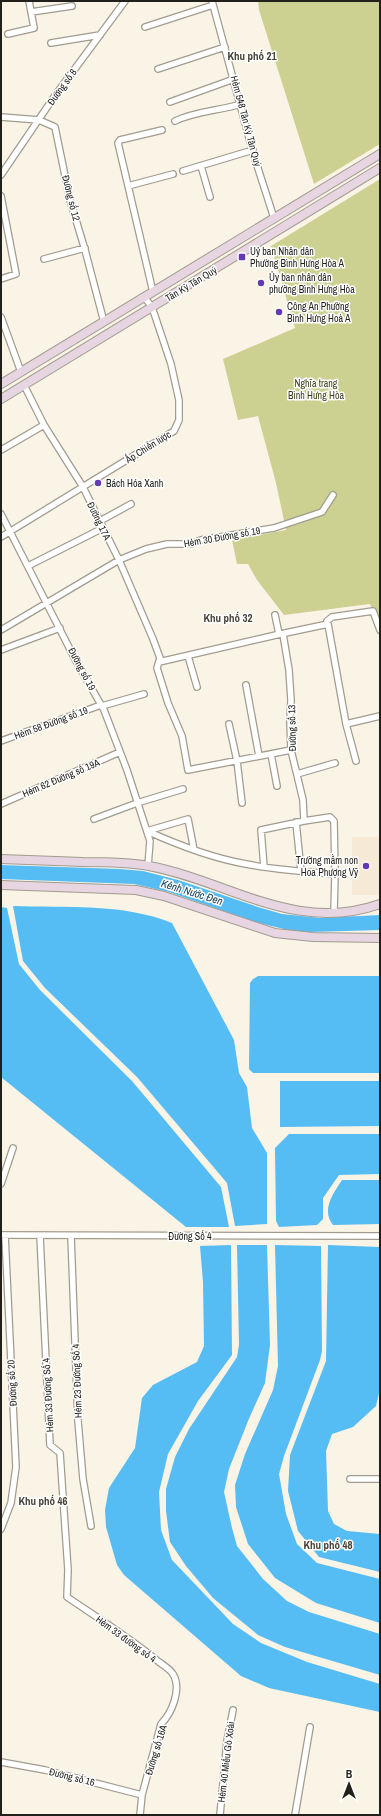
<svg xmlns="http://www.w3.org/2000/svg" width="381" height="1816" viewBox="0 0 381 1816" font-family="'Archivo Narrow',sans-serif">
  <rect width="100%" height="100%" fill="#faf4e6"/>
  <path fill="#f6e9d5" d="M352,837H380V895H352Z"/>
  <path fill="#ccd192" d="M258,1H380V144L314,184L259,10Z
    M380,179V630L370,604L284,615L257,580L248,564H237L232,540L286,530L276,483L258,416L238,420L223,359L295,328L271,246Z"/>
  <path fill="#55bcf4" d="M1,865L120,869L143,871L178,880L258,907L282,914L320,918L380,915V930L310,932L288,930L255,922L169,892L134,884L1,879Z
    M13,906C65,908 123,903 172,923L234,1040L239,1073L247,1087L252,1128L267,1153V1224L235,1226L227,1183L137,1077L45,988L23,961Z
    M1,907L7,908L19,964L40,990L132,1081L221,1187L229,1227H186L1,1077Z
    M258,976H380V1073H253L249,1069L250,983L253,979Z
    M280,1081H380V1126L280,1127Z
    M289,1134H380V1174L339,1175L323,1198V1219L317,1225L279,1227L276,1221L275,1148Z
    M342,1180H380V1224L333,1225C321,1210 333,1194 342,1180Z
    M231,1245L232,1355L198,1401L168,1454L159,1492L161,1530L172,1560L233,1624L261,1643L307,1662L380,1684V1712L269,1688L241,1676L124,1575L117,1565L106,1527L105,1510L109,1488L135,1448L142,1398L153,1385L197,1362L204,1346L203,1282L200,1246Z
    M237,1245H267L270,1345L265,1383L248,1421L229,1469L224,1492L232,1528L237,1546L263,1579L287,1601L309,1612L380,1634V1675L285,1647L258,1635L213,1598L186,1566L170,1542L166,1511V1489L175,1457L189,1429L237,1357L239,1345Z
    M275,1245L321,1246L322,1351L320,1360L284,1456L279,1474L286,1514L297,1544L317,1563L380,1579V1623L316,1603L275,1578L248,1544L236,1507L235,1485L245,1454L273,1390L278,1366Z
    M328,1245L379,1247L380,1389L376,1406L353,1427L332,1434L326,1451L328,1511L334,1524L347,1531L380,1534V1572L319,1557L298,1531L288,1491L290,1455L326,1361Z"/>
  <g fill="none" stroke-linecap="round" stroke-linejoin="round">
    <g stroke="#a19c8f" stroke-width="8">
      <path id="street" d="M212,1L254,156L274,218
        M31,12L72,6
        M145,27L213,5
        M8,34L34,28L29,1
        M51,43L100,35
        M158,69L225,47
        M170,102L234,79
        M1,117L39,120L55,127L70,200L85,250L104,322
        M175,121C196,111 218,111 241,104
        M201,166L210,197
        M183,171L253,150
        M1,175L54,97L125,1
        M128,186L173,174
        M1,196L16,274L1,279
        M44,259L85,248
        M153,292L118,143L120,140L162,130
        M1,317L21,372
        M24,385L44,425L83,487L119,560L153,639L160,658L157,668L168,703L182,736L188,770L291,750
        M1,450L44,425
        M1,514L76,661L104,710L127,770L150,841L148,866
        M100,521L131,504
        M1,537L174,431L179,420V400L171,364L152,307L144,297
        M28,566L103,528
        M275,615L279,634
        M328,624L327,621L332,617L373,611L380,630
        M1,630L119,560L146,549L167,544H191L201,540L274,528L322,512L333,495
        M283,634L289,670L291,700L290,721L291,750L303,800L304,821
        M1,650L60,628
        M188,656L197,687
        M159,662L276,635L328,624L346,724L356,761
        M246,685L259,756
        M102,706L144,694
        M229,724L237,761L242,803
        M346,724L380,716
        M1,741L101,705
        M271,754L277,786
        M297,774L335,763
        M1,804L120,752
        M94,819L137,803L183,789
        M296,822L301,871
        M147,831C178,845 212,858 246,864C276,870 306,872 335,874
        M147,831L188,819L194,850
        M264,867L261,830L304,821L330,817L334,821L335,874L334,912
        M1,1184L13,1148
        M1,1235L380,1236
        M40,1236L50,1445L60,1453L68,1570L67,1597C98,1618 130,1638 159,1662C163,1665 170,1669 173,1674C182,1689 172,1713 161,1724L142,1795L140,1815
        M71,1236L78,1421L83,1479L91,1526
        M350,1479H380
        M1,1529L11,1503L16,1467L5,1235
        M1,1762L45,1770L142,1795
        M220,1815L227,1741L233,1710
        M295,1815L310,1727"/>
    </g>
    <g stroke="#a19c8f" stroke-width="10">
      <path id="secondary" d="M1,384L380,154
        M1,399L380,168
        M1,859C28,860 55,861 83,862C105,862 127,862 149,866C229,881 295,934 380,904
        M1,885L136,890L164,896L275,933L313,937L380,938"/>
    </g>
    <use href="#street" stroke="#fff" stroke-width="5.5"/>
    <use href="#secondary" stroke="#e7d5e2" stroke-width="8"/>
  </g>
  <g fill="#633ab2" stroke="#fff" stroke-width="1.5">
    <rect x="238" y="253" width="8" height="8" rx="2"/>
    <circle cx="261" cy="283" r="4"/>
    <circle cx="279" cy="312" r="4"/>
    <circle cx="98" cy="483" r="4"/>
    <circle cx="366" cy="866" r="4"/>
  </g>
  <g text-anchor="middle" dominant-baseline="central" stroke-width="3" stroke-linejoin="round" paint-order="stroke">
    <g font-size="10" fill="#21201b" stroke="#fff">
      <text transform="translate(62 87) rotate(-54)">Đường số 8</text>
      <text transform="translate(246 121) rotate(75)">Hẻm 548 Tân Kỳ Tân Quý</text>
      <text transform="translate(71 198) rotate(76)">Đường số 12</text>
      <text transform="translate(191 284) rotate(-31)">Tân Kỳ Tân Quý</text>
      <text transform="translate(148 447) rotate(-32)">Ấp Chiến lược</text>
      <text transform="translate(99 521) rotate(64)">Đường 17A</text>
      <text transform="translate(222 537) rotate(-10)">Hẻm 30 Đường số 19</text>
      <text transform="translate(82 669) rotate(62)">Đường số 19</text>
      <text transform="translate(51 723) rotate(-20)">Hẻm 58 Đường số 19</text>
      <text transform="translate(292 728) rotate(-91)">Đường số 13</text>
      <text transform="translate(61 778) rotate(-23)">Hẻm 62 Đường số 19A</text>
      <text x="190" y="1236">Đường Số 4</text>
      <text transform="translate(77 1381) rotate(-92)">Hẻm 23 Đường Số 4</text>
      <text transform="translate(12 1383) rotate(-93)">Đường số 20</text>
      <text transform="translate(48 1395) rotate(-93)">Hẻm 33 Đường Số 4</text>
      <text transform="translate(126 1639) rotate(36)">Hẻm 33 đường số 4</text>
      <text transform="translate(156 1750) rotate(-73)">Đường số 16A</text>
      <text transform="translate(226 1762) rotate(-83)">Hẻm 40 Miếu Gò Xoài</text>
      <text transform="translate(72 1777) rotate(14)">Đường số 16</text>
    </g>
    <g font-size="10" fill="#21201b" stroke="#fff" text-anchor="start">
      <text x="250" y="251">Uỷ ban Nhân dân<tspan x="250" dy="12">Phường Bình Hưng Hòa A</tspan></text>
      <text x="269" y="277">Ủy ban nhân dân<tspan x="269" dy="12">phường Bình Hưng Hòa</tspan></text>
      <text x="287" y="306">Công An Phường<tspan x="287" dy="12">Bình Hưng Hoà A</tspan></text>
      <text x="106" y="483">Bách Hóa Xanh</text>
      <text x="358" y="860" text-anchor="end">Trường mầm non<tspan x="358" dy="12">Hoa Phượng Vỹ</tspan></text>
    </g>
    <g font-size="10" fill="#3c3f14" stroke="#fff">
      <text x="316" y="383">Nghĩa trang<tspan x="316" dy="12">Bình Hưng Hòa</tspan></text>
    </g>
    <g font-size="11" font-weight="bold" fill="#433f34" stroke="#fff">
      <text x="252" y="56">Khu phố 21</text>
      <text x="228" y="618">Khu phố 32</text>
      <text x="43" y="1501">Khu phố 46</text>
      <text x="328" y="1545">Khu phố 48</text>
    </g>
    <g font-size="11" font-style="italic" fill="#17425a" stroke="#fff">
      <text transform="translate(192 892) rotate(17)">Kênh Nước Đen</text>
    </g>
  </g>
  <rect width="381" height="1816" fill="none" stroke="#21201b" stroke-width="4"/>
  <g transform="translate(349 1784)" stroke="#ffffff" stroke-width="3" paint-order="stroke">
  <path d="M0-3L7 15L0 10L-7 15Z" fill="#21201b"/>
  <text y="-6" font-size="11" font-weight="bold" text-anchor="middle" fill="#21201b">B</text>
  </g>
</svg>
